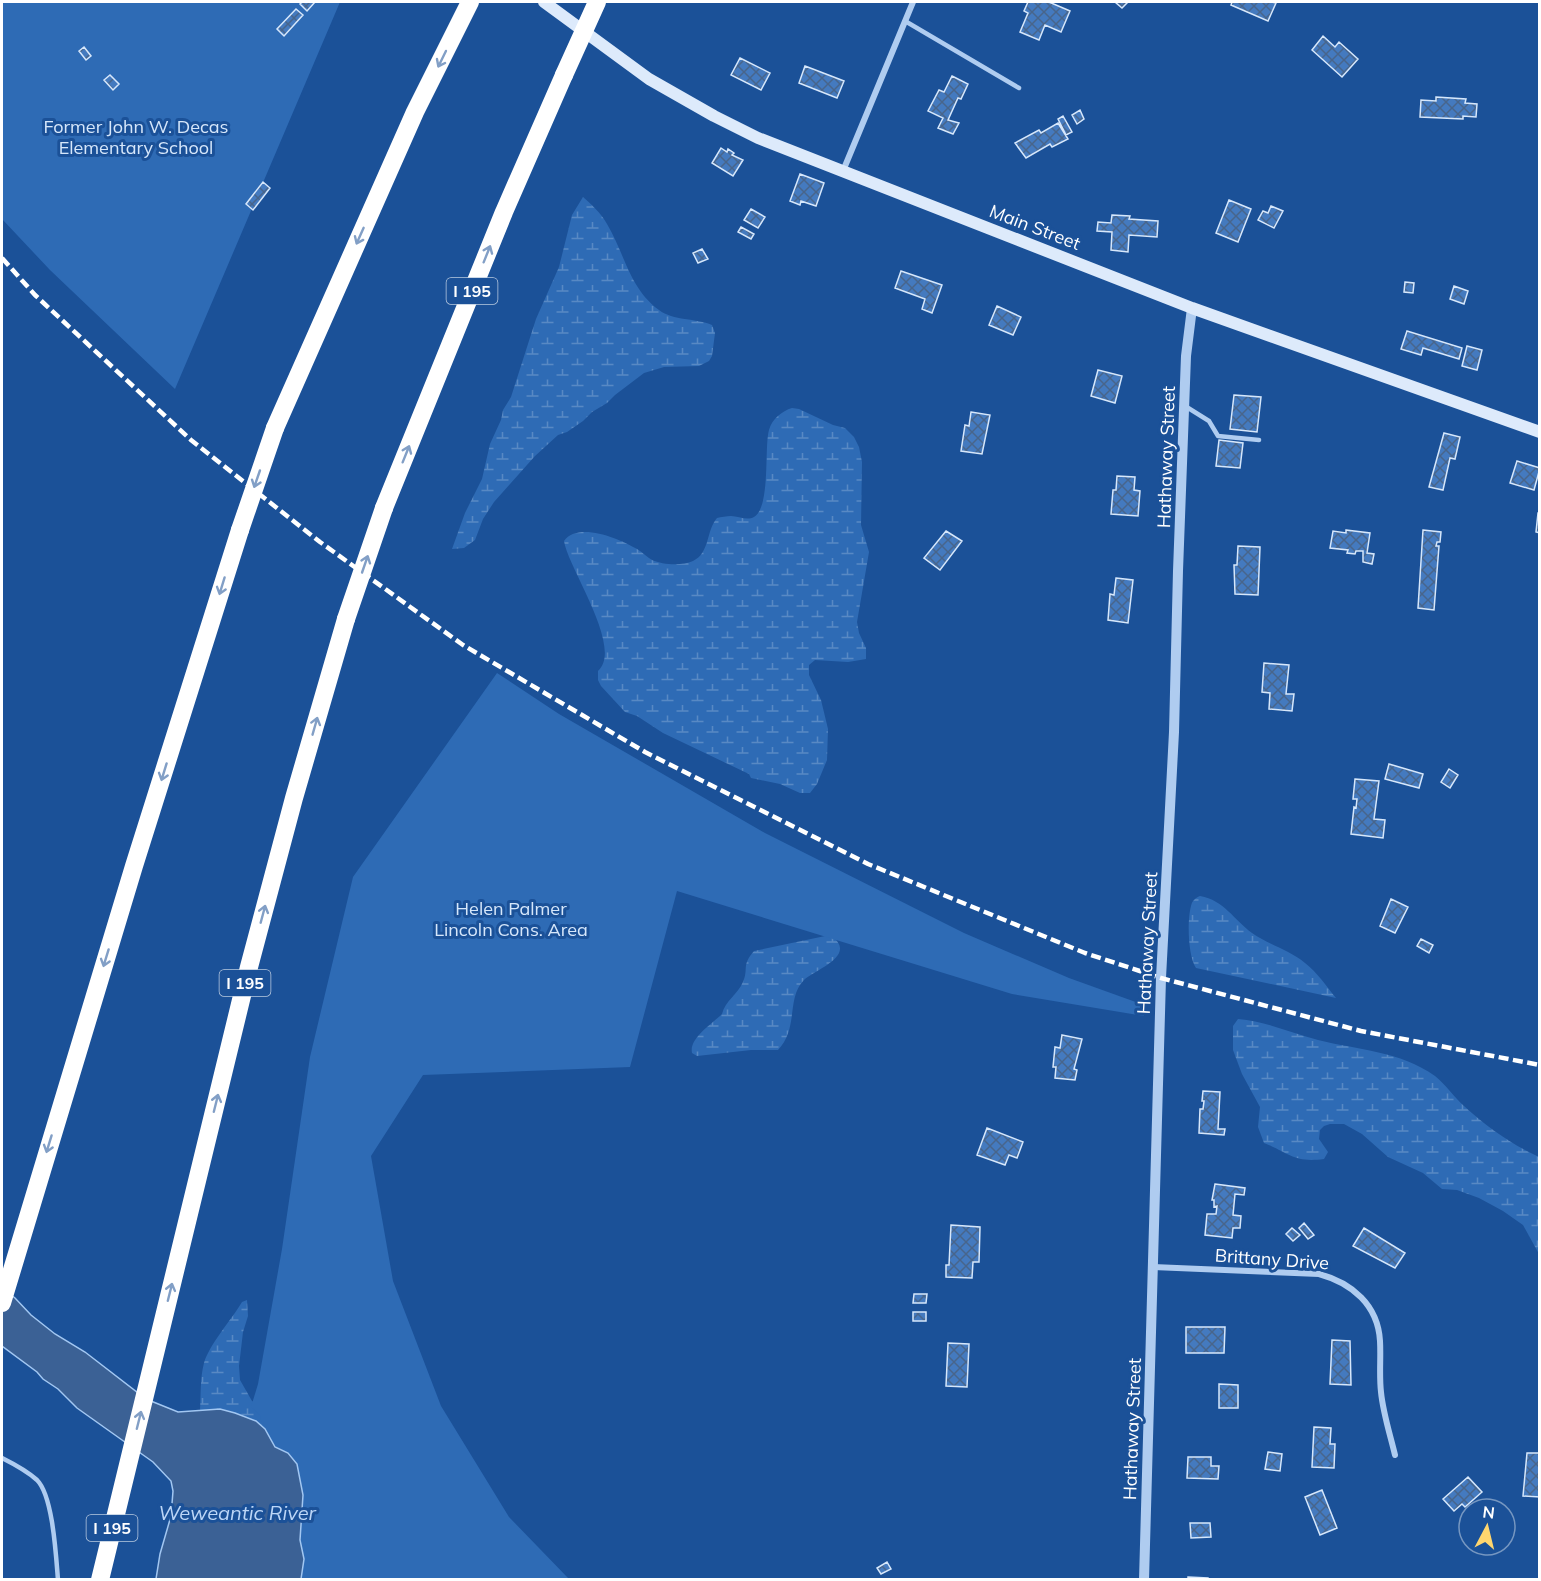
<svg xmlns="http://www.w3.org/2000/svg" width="1541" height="1581" viewBox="0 0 1541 1581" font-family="Mulish,sans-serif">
  <defs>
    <pattern id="wetland-marsh" width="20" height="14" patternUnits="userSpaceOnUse" patternTransform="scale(1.5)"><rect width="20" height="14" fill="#2e6bb5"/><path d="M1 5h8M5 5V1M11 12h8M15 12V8" fill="none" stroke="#5889c4"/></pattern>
    <pattern id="building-cross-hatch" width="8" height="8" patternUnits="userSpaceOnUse" patternTransform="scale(1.5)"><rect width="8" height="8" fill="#447abf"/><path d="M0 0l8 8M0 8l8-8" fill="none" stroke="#48658b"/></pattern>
  </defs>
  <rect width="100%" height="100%" fill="#1b5198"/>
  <path fill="url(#wetland-marsh)" d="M583,197C592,205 601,213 607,224C625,254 629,288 659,310C673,321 696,318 712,325L715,333L712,356L709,361L699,366L664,367L644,373L615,395L607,403L592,412L583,421L567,432L558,435L535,456L494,502L483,519L475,540L464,548L452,549L465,513L482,479L490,444L501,420L503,410L511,397L536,319L559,267L572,215Z
    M792,408L799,409L833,425L845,428L854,437L859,447L862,462L861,525L869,552L857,622L859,633L866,648V659L848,662L815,660L809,665V675L821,700L828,729L827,760L817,784L810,793H800L780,784L751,778L749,774L663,733L637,716L625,712L601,686L598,680V671C624,648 568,568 564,541C578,521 620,539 637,549C642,552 647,557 652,560C663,565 682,566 693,561C710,553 706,531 717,518C721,517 727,516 731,516C738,516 747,521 754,517C771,507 764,447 769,430C772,419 782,411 792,408Z
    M1200,896C1224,900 1234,920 1252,933C1269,945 1289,950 1305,963C1317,972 1327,987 1336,998L1196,968C1188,956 1187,921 1191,906C1192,901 1195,898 1200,896Z
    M830,935C860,955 814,970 804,980C786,998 799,1028 778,1050H751L697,1056L692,1053C689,1038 712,1024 722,1014C725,1001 738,994 743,982C749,968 741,966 754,951Z
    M1238,1019C1265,1021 1291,1033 1318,1040C1358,1050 1400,1051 1435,1076C1446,1085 1454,1097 1464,1106C1487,1127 1511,1144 1539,1157V1254L1523,1225L1503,1211L1479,1198L1457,1190L1442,1189L1423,1173L1388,1157L1362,1134L1344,1124H1330L1324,1126L1320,1130L1319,1139L1328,1152L1324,1159C1293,1163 1290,1153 1264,1143L1258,1127L1260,1107L1242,1074L1233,1050V1026Z
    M247,1300L248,1316L243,1332L239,1366L240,1380L252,1401L264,1408L297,1464L235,1413L220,1409L200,1411C201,1395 200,1378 204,1363C209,1345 232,1319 242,1302Z"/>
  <path fill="#2e6bb5" d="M2,2H340L175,389L50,270L2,219Z
    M497,673L559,714L765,833L964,933L1069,978L1144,1005V1016L1012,994L677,891L630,1067L423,1075L371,1156L393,1281L441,1406L509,1517L569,1579H276L261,1421L260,1415L251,1407L258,1384L282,1249L310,1057L353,877Z"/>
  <path fill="#3b6195" stroke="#a2c7f2" stroke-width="1.5" d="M2,1288L15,1298L31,1315L55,1334L85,1352L146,1399L178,1412L220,1409L235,1413L256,1421L265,1429L275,1447L288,1453L297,1464L303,1495L300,1540L304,1559L301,1579H156L160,1554L171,1516L173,1491L171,1481L153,1462L77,1408L58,1389L43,1379L37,1372L2,1346Z"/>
  <path fill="url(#building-cross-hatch)" stroke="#d6e7fb" stroke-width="1.5" d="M302,2H315L307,11L300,4Z
    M1028,2H1049L1070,11L1061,32L1045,25L1039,40L1020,32L1028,13L1024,11Z
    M1115,2H1128L1122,8Z
    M1232,2H1272L1276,3L1268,21L1231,5Z
    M296,9L303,15L284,36L277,29Z
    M1323,36L1335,47L1339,42L1358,59L1342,77L1312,50Z
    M84,47L91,56L86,60L79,51Z
    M740,58L770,73L761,90L731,75Z
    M805,66L844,81L837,98L799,83Z
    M110,75L119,84L113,90L104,80Z
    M952,76L968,84L961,99L958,98L948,120L959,123L953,134L938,128L943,118L928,111L939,90L944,92Z
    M1436,97L1466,99L1465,103L1477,104L1476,117L1463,116V119L1420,117L1421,100L1436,101Z
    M1080,110L1084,119L1077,124L1072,115Z
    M1063,116L1072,132L1066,135L1058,119Z
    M1058,123L1068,139L1052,147L1050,144L1026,158L1015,143L1039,130L1041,133Z
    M721,148L727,152L728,149L734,153L732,155L743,160L733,176L712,163Z
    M800,174L824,183L816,206L801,201L800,205L790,201Z
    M263,182L270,188L253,210L246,204Z
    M1229,200L1251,209L1238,242L1216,233Z
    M1271,206L1283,211L1274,228L1258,220L1263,211L1268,213Z
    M751,209L765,217L758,228L744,220Z
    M1112,215L1130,216L1129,219L1158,221L1157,237L1129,235L1128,252L1111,250L1112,232L1097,231L1098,222L1111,223Z
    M741,227L754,234L751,239L738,232Z
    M702,249L708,259L698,263L693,253Z
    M901,271L942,285L932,313L922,309L925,299L895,288Z
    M1405,282L1414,283L1413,293L1404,292Z
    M1454,286L1468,291L1464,304L1450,299Z
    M997,306L1021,317L1013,335L989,325Z
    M1407,331L1462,348L1459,359L1423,348L1421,355L1401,349Z
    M1467,346L1482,350L1477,370L1462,366Z
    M1098,370L1122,376L1115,403L1091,396Z
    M1234,395L1261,397L1257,432L1230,429Z
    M971,412L990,415L982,454L961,451L965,425L969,426Z
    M1444,433L1460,437L1455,459L1450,458L1443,490L1429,487Z
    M1219,440L1243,443L1240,468L1216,466Z
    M1517,461L1540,468L1534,490L1510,483Z
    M1117,476L1135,477L1134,490L1140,491L1138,516L1111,514L1113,490H1116Z
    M1538,513H1540V533L1536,532Z
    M1346,530L1370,533L1367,553L1374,554L1372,564L1363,562V551H1356L1355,554L1347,553L1348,550L1330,548L1333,531L1346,533Z
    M1423,530L1441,532L1440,542H1437L1436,546H1439L1434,610L1418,608Z
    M946,531L962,541L940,570L924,558Z
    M1238,546L1260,547L1258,595L1235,594L1234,565H1237Z
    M1116,578L1133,580L1128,623L1108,620L1110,594L1114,595Z
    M1264,663L1289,665L1286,694H1294L1292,711L1269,709L1270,693L1262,692Z
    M1389,764L1423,774L1419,788L1385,779Z
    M1449,769L1458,775L1450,788L1441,782Z
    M1355,779L1379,781L1374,819L1385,820L1383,838L1351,834L1354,807L1356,808L1357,799H1353Z
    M1391,899L1408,907L1395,933L1380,926Z
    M1421,939L1433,945L1429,953L1417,946Z
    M1062,1035L1082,1039L1074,1069L1077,1070L1075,1080L1055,1078L1056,1067H1053L1055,1047L1060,1048Z
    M1203,1091L1220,1092L1218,1129H1225L1224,1135L1199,1133L1200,1109H1203L1204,1101H1202Z
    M987,1128L1023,1142L1017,1158L1009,1155L1005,1165L977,1155Z
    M1215,1184L1245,1188L1244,1195L1235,1194L1233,1215L1241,1216L1240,1228H1233L1232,1238L1205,1235L1207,1214H1216L1217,1206L1214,1207V1200H1212Z
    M1304,1223L1314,1235L1308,1239L1299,1228Z
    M951,1225L980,1227L979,1262H973L972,1278L946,1277V1265H949Z
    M1292,1228L1300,1235L1293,1241L1286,1234Z
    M1364,1228L1405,1253L1395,1268L1353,1246Z
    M914,1294H927L926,1303H913Z
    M913,1312H926V1321H913Z
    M1186,1327H1225L1224,1353H1186Z
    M1332,1340L1350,1341L1351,1385L1330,1384Z
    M948,1343L969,1344L967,1387L946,1386Z
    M1219,1384L1238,1385V1408H1219Z
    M1314,1427L1331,1428L1330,1444H1335L1334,1468L1312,1467Z
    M1268,1452L1282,1454L1280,1471L1265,1469Z
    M1527,1453H1540V1497L1523,1496Z
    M1188,1457H1211V1466H1219L1218,1479L1187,1478Z
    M1468,1477L1482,1492L1465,1507L1462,1504L1454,1511L1443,1499Z
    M1322,1490L1337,1528L1320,1535L1305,1497Z
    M1190,1523H1210L1211,1537L1191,1538Z
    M887,1562L891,1569L881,1574L877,1568Z
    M1188,1577L1208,1578V1580H1188Z"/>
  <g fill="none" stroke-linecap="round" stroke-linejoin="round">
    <path stroke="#afccf0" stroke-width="4.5" d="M905,21L1019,88
      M1185,406L1209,421L1218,436L1259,440
      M2,1458C14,1464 27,1471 37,1480C53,1496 56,1556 58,1580"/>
    <path stroke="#afccf0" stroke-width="6" d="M843,171L913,2
      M1153,1267L1319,1274C1352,1283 1378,1305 1380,1341C1381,1358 1379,1375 1381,1392C1383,1413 1390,1434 1395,1455"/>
    <path stroke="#afccf0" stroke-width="10" d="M1144,1580L1161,978L1174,732L1178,571L1186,356L1192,308"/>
    <path stroke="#ddeafb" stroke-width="12" d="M544,2L649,79L714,116L758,138L1192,308L1540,432"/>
    <path stroke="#fff" stroke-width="18" d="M275,428L415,112L470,2
      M384,508L504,212L564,75
      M2,1303L134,866L240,530
      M100,1580L249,967L294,798L346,619"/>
    <path stroke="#fff" stroke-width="4.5" stroke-dasharray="10 4.5" stroke-linecap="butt" d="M2,258L35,295L191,440L320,542L463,645L645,752L868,864L1085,953L1161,978L1361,1031L1540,1065"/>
    <path stroke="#fff" stroke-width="18" d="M564,75L597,2
      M240,530L275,428
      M346,619L384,508"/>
  </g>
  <defs><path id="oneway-shaft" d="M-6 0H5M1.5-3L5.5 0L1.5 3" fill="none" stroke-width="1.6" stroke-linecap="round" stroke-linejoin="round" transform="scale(1.5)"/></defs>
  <g stroke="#829fc6">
    <use href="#oneway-shaft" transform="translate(442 59) rotate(116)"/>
    <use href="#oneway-shaft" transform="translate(360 236) rotate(114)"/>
    <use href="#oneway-shaft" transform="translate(487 254) rotate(-68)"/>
    <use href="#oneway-shaft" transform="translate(406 454) rotate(-68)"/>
    <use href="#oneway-shaft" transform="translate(257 479) rotate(109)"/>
    <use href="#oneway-shaft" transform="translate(365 564) rotate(-71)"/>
    <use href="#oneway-shaft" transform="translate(222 586) rotate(107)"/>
    <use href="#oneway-shaft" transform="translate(315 726) rotate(-74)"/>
    <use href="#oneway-shaft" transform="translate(164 772) rotate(107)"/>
    <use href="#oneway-shaft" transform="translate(263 914) rotate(-75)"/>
    <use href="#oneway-shaft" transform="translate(106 958) rotate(107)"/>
    <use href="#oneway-shaft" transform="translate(216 1103) rotate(-76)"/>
    <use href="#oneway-shaft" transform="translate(49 1144) rotate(107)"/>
    <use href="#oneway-shaft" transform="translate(170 1292) rotate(-76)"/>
    <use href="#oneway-shaft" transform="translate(139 1420) rotate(-76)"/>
  </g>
  <g text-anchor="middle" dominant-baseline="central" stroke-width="6" stroke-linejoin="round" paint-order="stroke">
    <g fill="#1b5198" stroke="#bbcbe0" stroke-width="1.5">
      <rect x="446.5" y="278" width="51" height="26" rx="4.5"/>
      <rect x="219.5" y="970" width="51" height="26" rx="4.5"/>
      <rect x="86.5" y="1515" width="51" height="26" rx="4.5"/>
    </g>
    <g font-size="16" font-weight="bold" fill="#fff">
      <text x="472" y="291">I 195</text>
      <text x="245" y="983">I 195</text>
      <text x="112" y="1528">I 195</text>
    </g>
    <g font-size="18" fill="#d6e7fb" stroke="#1b5198">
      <text x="136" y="126">Former John W. Decas<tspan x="136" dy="21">Elementary School</tspan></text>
      <text x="511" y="908">Helen Palmer<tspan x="511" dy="21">Lincoln Cons. Area</tspan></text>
    </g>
    <g font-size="18" fill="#fff" stroke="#1b5198">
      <text transform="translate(1035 227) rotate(21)">Main Street</text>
      <text transform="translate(1166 457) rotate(-88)">Hathaway Street</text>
      <text transform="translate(1147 943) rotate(-87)">Hathaway Street</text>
      <text transform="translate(1272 1259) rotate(4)">Brittany Drive</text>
      <text transform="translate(1132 1429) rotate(-88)">Hathaway Street</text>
    </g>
    <g font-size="20" font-style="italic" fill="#bcd6f7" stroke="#1b5198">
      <text x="237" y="1512">Weweantic River</text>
    </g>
  </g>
  <rect width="1541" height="1581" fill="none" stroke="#ffffff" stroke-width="6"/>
  <g transform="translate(1487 1527) rotate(7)"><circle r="28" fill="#1b5198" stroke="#7697c1" stroke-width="1.5"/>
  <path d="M0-4.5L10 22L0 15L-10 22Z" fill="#ffd66e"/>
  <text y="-9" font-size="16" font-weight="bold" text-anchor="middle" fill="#ffffff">N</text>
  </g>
</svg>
